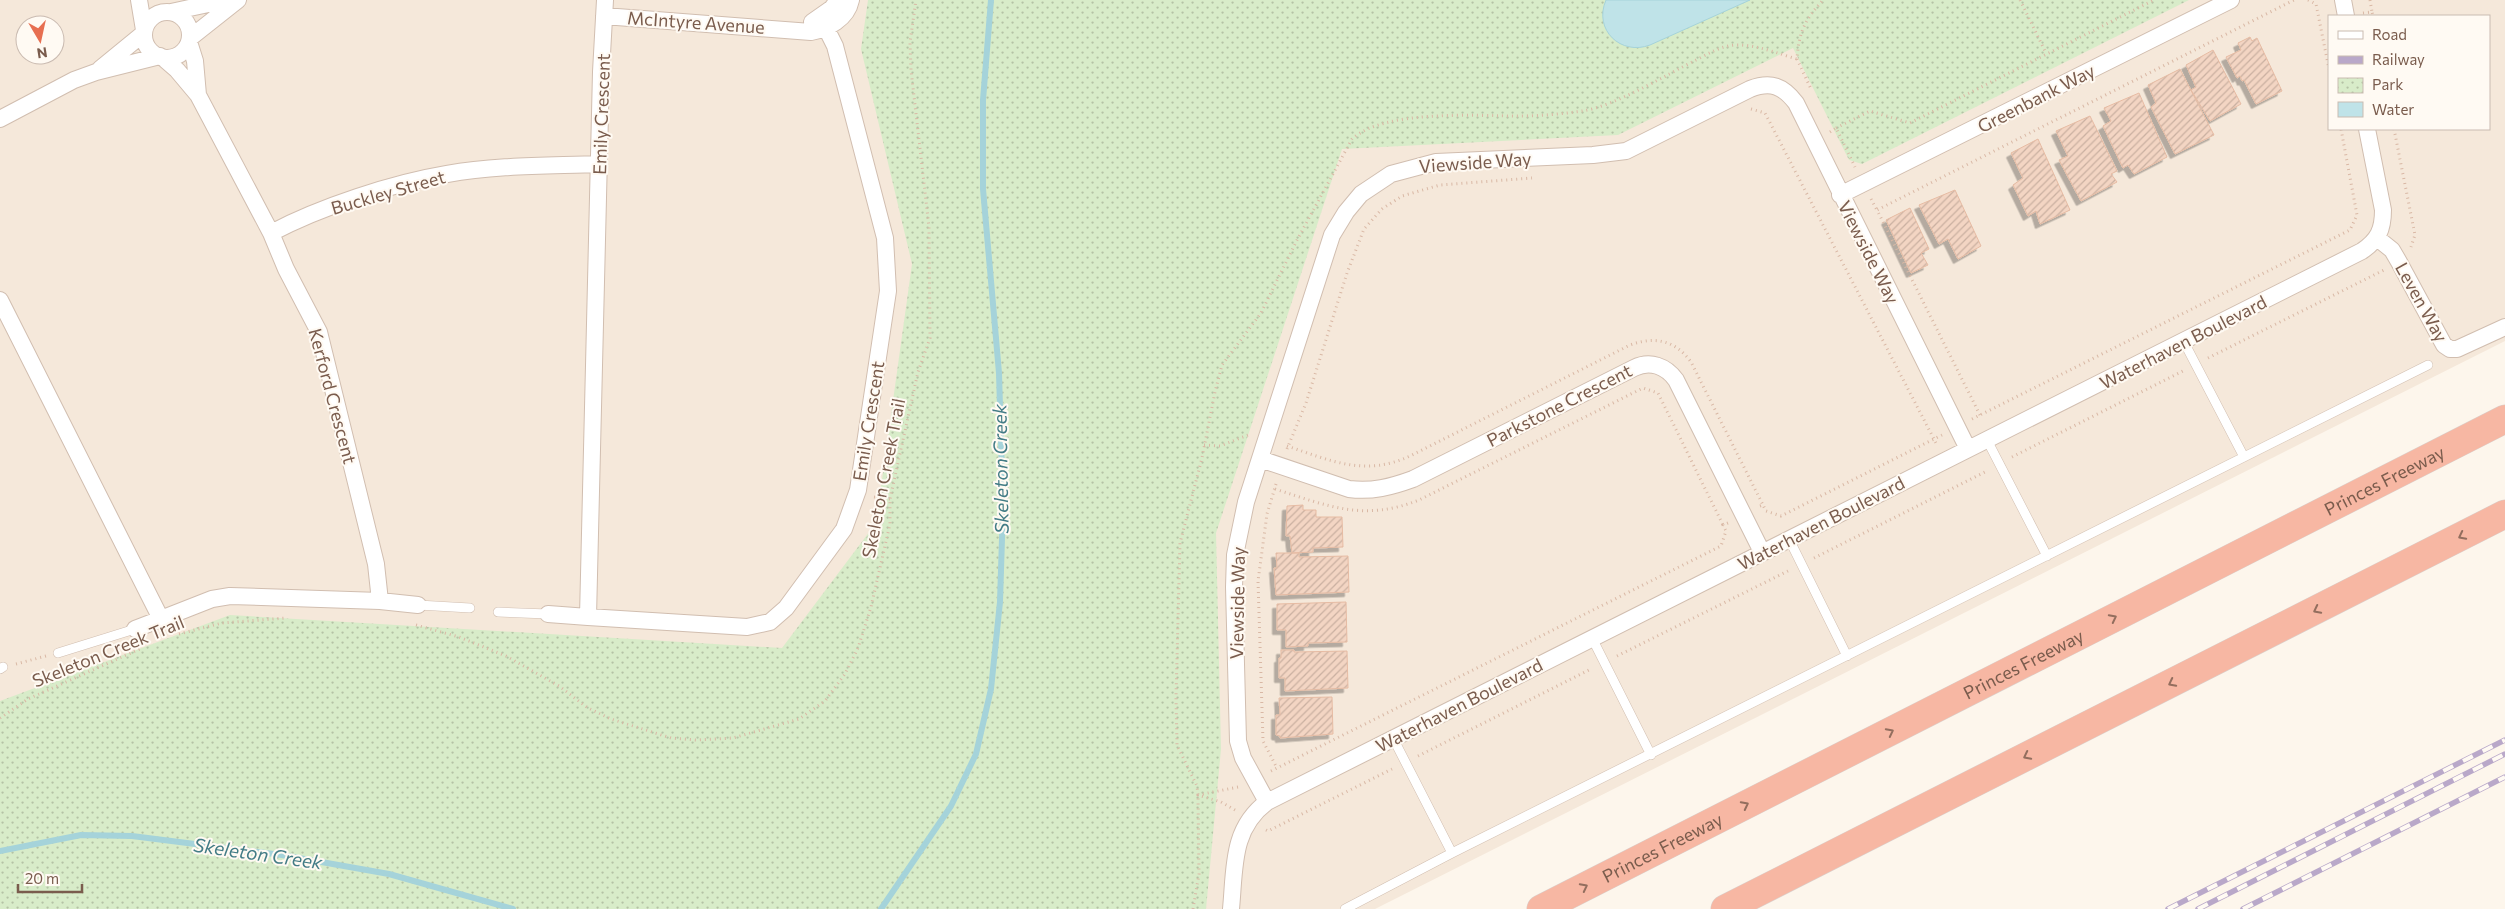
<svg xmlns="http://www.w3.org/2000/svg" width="2505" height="909" viewBox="0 0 2505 909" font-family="Commissioner,sans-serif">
  <defs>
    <pattern id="park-dots" width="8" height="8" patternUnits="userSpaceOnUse" patternTransform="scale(1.25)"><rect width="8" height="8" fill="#d8ecc9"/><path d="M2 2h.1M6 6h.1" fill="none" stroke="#b4c2a5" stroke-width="1.8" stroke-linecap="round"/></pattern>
    <pattern id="building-hatch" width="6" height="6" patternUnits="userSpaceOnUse" patternTransform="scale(1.25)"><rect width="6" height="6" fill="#f3d5c3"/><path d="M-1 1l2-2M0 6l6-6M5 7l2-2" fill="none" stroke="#cab0a1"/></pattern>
    <filter id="shadow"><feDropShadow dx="-4.5" dy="4.5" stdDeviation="0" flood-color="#0004"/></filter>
  </defs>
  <rect width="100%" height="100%" fill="#fdf6ec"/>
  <path fill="#f5e8da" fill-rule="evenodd" d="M0,0H2505V341L1375,909H0ZM2329,16H2489V129H2329ZM25,25H55V55H25Z"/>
  <path fill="url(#park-dots)" d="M868,0H2189L1862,164L1849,160L1793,48L1618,135L1342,149L1216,533L1221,749L1206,909H0V701L230,615L782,648L876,523L912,264L861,49Z"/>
  <path fill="#bfe3e8" stroke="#a5d3da" d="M1606,0H1750L1650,45C1621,56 1593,30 1606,0Z"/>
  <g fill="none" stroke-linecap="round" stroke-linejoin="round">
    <path stroke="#a5d3da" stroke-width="6" d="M0,851L81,835L132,836L282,855L389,874L513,909
      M881,909L951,806L976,754L991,689L1000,602L1003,507L999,373L983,189V100L991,0"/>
  </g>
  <path fill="url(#building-hatch)" stroke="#e6bba3" filter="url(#shadow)" d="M2250,37L2252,41L2257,38L2282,91L2256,104L2244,80L2242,81L2240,76L2237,78L2226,57L2241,50L2238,43Z
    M2213,50L2241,104L2210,121L2191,90L2196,87L2186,65Z
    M2180,69L2214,135L2175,154L2151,107L2156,103L2148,85Z
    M2139,93L2167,157L2134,174L2128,165L2123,168L2103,126L2111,121L2104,108Z
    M2090,116L2117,171L2111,174L2117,182L2081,201L2059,160L2068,156L2056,131Z
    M2038,139L2070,210L2040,224L2036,211L2028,216L2013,185L2023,178L2011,153Z
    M1955,190L1981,246L1958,259L1948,239L1939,244L1919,205Z
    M1910,208L1929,249L1921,253L1928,265L1911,273L1886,220Z
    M1303,505V510H1316V517H1342L1343,547L1313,548V552L1292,553L1290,536H1286L1287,506Z
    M1276,553H1299V557L1348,556L1349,592L1276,595L1274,568H1277Z
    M1346,602L1347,642L1308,643V646L1286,647V630H1277V604Z
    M1281,650H1294V652L1347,651L1348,688L1285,691V678H1279V658H1281Z
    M1332,697L1333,734L1280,738V736L1276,735V715H1280L1279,698Z"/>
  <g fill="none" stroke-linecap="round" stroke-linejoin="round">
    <g stroke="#d1beb0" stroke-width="10">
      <path id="service" d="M2184,342L2244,457
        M1987,440L2047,556
        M1789,539L1847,656
        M418,605L470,608
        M498,612L548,614
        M1592,638L1651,755
        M58,653L135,629
        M0,669L3,667
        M1393,738L1452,853
        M1345,909L1452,853L2428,365"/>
    </g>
    <g stroke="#d1beb0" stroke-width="18">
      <path id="minor" d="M139,0L144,30
        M605,0L601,72L588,617L747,627L770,622L786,608L844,529L858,490L888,291L885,238L835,46L821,18
        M2343,0L2346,16
        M144 35a23 23 0 1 1 46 0a23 23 0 1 1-46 0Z
        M171,12L227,0
        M604,16L811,32C828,29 847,19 851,0
        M812,22L832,8L838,0
        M190,38L238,0
        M189,42L195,61L198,95
        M100,69L144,33
        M0,119L74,80L96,72L160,56
        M1840,195L2231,0
        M271,233C320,207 393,183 447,174C497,165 549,166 599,164
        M2377,238L2392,250L2399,262L2444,345L2450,349H2457L2505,327
        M0,300L161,619L212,599L230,596L380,601L376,564L319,332L286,269L271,233L198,95L177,70L162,57
        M1260,459L1349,489C1372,492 1391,487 1413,479L1634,368C1650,360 1666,366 1676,380L1762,552
        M380,601L418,605
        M548,614L588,617
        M135,629L161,619
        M1267,802L1243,758L1238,741L1234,587L1235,555L1246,502L1332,235L1346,212L1361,194L1391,174L1436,162L1593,155L1626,151L1750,89C1771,81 1783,86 1796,103L1968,449
        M1231,909C1235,868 1231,829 1267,802L2362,251C2378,240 2383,230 2383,210L2367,129"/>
    </g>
    <g stroke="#dad1cd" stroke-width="29">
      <g id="motorway">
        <path id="s1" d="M1541,909L2505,419"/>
        <path d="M1725,909L2505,514"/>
      </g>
    </g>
    <path stroke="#d9b8a5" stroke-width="3" stroke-dasharray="1 4" stroke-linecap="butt" d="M2020,0L2046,53
      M2308,0L2316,4L2329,69
      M2370,0L2372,12
      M2363,13L2372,12L2373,16
      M1797,59L1811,89
      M1751,109L1765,113L1937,445
      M1836,128L1870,111L1910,123L2154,0
      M2394,129L2415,235L2411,247
      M1830,132L1836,128L1855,167
      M1871,199L1877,210
      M2208,358L2384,270
      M1980,415L1877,210L2294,0
      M1972,419L2350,230L2357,215L2341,129
      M1204,445L1220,446L1248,435
      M1287,446C1332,461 1365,477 1410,456L1630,345C1655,336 1675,340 1691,362L1763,505
      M1287,449L1306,403L1347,273L1364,229L1382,209L1402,196L1440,185L1532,178
      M2012,457L2183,371
      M1276,484L1267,514L1258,581L1263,741L1277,768
      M1275,489C1328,506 1364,522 1419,500L1643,388L1658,393L1723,525
      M874,497L890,499
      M1760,506L1763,505L1766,511L1781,516L1942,435
      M1814,558L1987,471
      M416,625L459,637L506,656L559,686L588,708L611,719L671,738L696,740L733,738L799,719L825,701L845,674L858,648L871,607L890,524V499L918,372L930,338L929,227L911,70L910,42L916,0
      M179,634L222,623L286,618
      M1617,656L1788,571
      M16,664L46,656
      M0,718L28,699L142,648
      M1418,756L1591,669
      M1271,771L1721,546L1726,531L1723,525L1728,523
      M1235,810L1221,802L1198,795L1238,787
      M1266,830L1268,831L1392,769
      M1193,909L1199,874L1198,795L1197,786L1177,745L1176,697L1180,543L1202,458L1215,392L1222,365L1261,313L1296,242L1352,139C1385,109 1476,116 1518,116C1540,116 1561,114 1582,111C1613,107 1666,75 1696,60C1710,53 1722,45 1738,45C1758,45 1779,54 1797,59C1799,31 1805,20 1823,0"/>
    <use href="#service" stroke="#fff" stroke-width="9"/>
    <use href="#minor" stroke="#fff" stroke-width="16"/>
    <use href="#motorway" stroke="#f7b7a3" stroke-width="28"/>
    <g stroke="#b9a8c9" stroke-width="5.5">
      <path id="rail" d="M2168,909L2505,740
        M2198,909L2505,754
        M2243,909L2505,777"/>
    </g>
    <use href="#rail" stroke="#fffaf3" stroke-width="4" stroke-dasharray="11" stroke-linecap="butt"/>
  </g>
  <defs><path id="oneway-chevron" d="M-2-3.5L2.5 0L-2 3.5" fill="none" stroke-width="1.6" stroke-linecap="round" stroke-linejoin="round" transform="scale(1.25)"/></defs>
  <g stroke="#936e5e">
    <use href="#oneway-chevron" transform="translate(2462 536) rotate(153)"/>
    <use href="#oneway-chevron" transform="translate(2317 610) rotate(153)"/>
    <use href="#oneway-chevron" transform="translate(2113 618) rotate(-27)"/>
    <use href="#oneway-chevron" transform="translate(2172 683) rotate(153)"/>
    <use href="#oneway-chevron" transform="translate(1890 732) rotate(-27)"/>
    <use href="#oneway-chevron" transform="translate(2027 756) rotate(153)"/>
    <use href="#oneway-chevron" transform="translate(1745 805) rotate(-27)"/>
    <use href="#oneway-chevron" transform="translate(1584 887) rotate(-27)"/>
  </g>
  <g text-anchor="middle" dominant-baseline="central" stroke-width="4" stroke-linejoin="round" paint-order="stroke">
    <g font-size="18" fill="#7a5c4d" stroke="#fffaf3">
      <text transform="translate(696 22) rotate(4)">McIntyre Avenue</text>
      <text transform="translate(2036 98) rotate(-27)">Greenbank Way</text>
      <text transform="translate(601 114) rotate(-88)">Emily Crescent</text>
      <text transform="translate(1475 162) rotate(-4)">Viewside Way</text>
      <text transform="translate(388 192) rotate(-16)">Buckley Street</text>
      <text transform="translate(1869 252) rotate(63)">Viewside Way</text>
      <text transform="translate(2422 302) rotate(61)">Leven Way</text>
      <text transform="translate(2183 342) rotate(-27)">Waterhaven Boulevard</text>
      <text transform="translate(333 396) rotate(75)">Kerford Crescent</text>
      <text transform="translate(1559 405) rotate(-27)">Parkstone Crescent</text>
      <text transform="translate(868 421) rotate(-81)">Emily Crescent</text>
      <text transform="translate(883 478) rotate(-79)">Skeleton Creek Trail</text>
      <text stroke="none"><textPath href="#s1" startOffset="946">Princes Freeway</textPath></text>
      <text transform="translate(1821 523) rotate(-27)">Waterhaven Boulevard</text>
      <text transform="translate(1237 603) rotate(-89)">Viewside Way</text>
      <text transform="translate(108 651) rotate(-22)">Skeleton Creek Trail</text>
      <text stroke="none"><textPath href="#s1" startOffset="541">Princes Freeway</textPath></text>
      <text transform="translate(1459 705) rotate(-27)">Waterhaven Boulevard</text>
      <text stroke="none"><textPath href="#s1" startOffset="136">Princes Freeway</textPath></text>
    </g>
    <g font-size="19" font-style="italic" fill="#437c86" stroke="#fffaf3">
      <text transform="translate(1000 469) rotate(-91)">Skeleton Creek</text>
      <text transform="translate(258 853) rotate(8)">Skeleton Creek</text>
    </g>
  </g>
  <rect x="2328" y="15" width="162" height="115" fill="#fffaf3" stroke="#cabbb1"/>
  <rect x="2338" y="31" width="25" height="8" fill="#ffffff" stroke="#cabbb1"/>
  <text x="2372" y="40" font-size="15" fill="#7a5c4d">Road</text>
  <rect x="2338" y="56" width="25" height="8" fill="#b9a8c9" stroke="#cabbb1"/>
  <text x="2372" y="65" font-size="15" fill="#7a5c4d">Railway</text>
  <rect x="2338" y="78" width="25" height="15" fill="url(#park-dots)" stroke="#cabbb1"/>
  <text x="2372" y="90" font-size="15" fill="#7a5c4d">Park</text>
  <rect x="2338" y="102" width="25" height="15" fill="#bfe3e8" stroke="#cabbb1"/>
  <text x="2372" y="115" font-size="15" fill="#7a5c4d">Water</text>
  <g transform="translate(40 40) rotate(171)"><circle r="24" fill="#fffaf3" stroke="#cabbb1"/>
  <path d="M0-4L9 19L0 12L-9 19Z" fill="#e76f51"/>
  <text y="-8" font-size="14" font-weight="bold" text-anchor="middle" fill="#7a5c4d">N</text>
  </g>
  <path d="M18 884v8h64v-8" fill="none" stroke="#7a5c4d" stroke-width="2.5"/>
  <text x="25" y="884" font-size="15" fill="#7a5c4d" stroke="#fffaf3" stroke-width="4" paint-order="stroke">20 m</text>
</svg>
